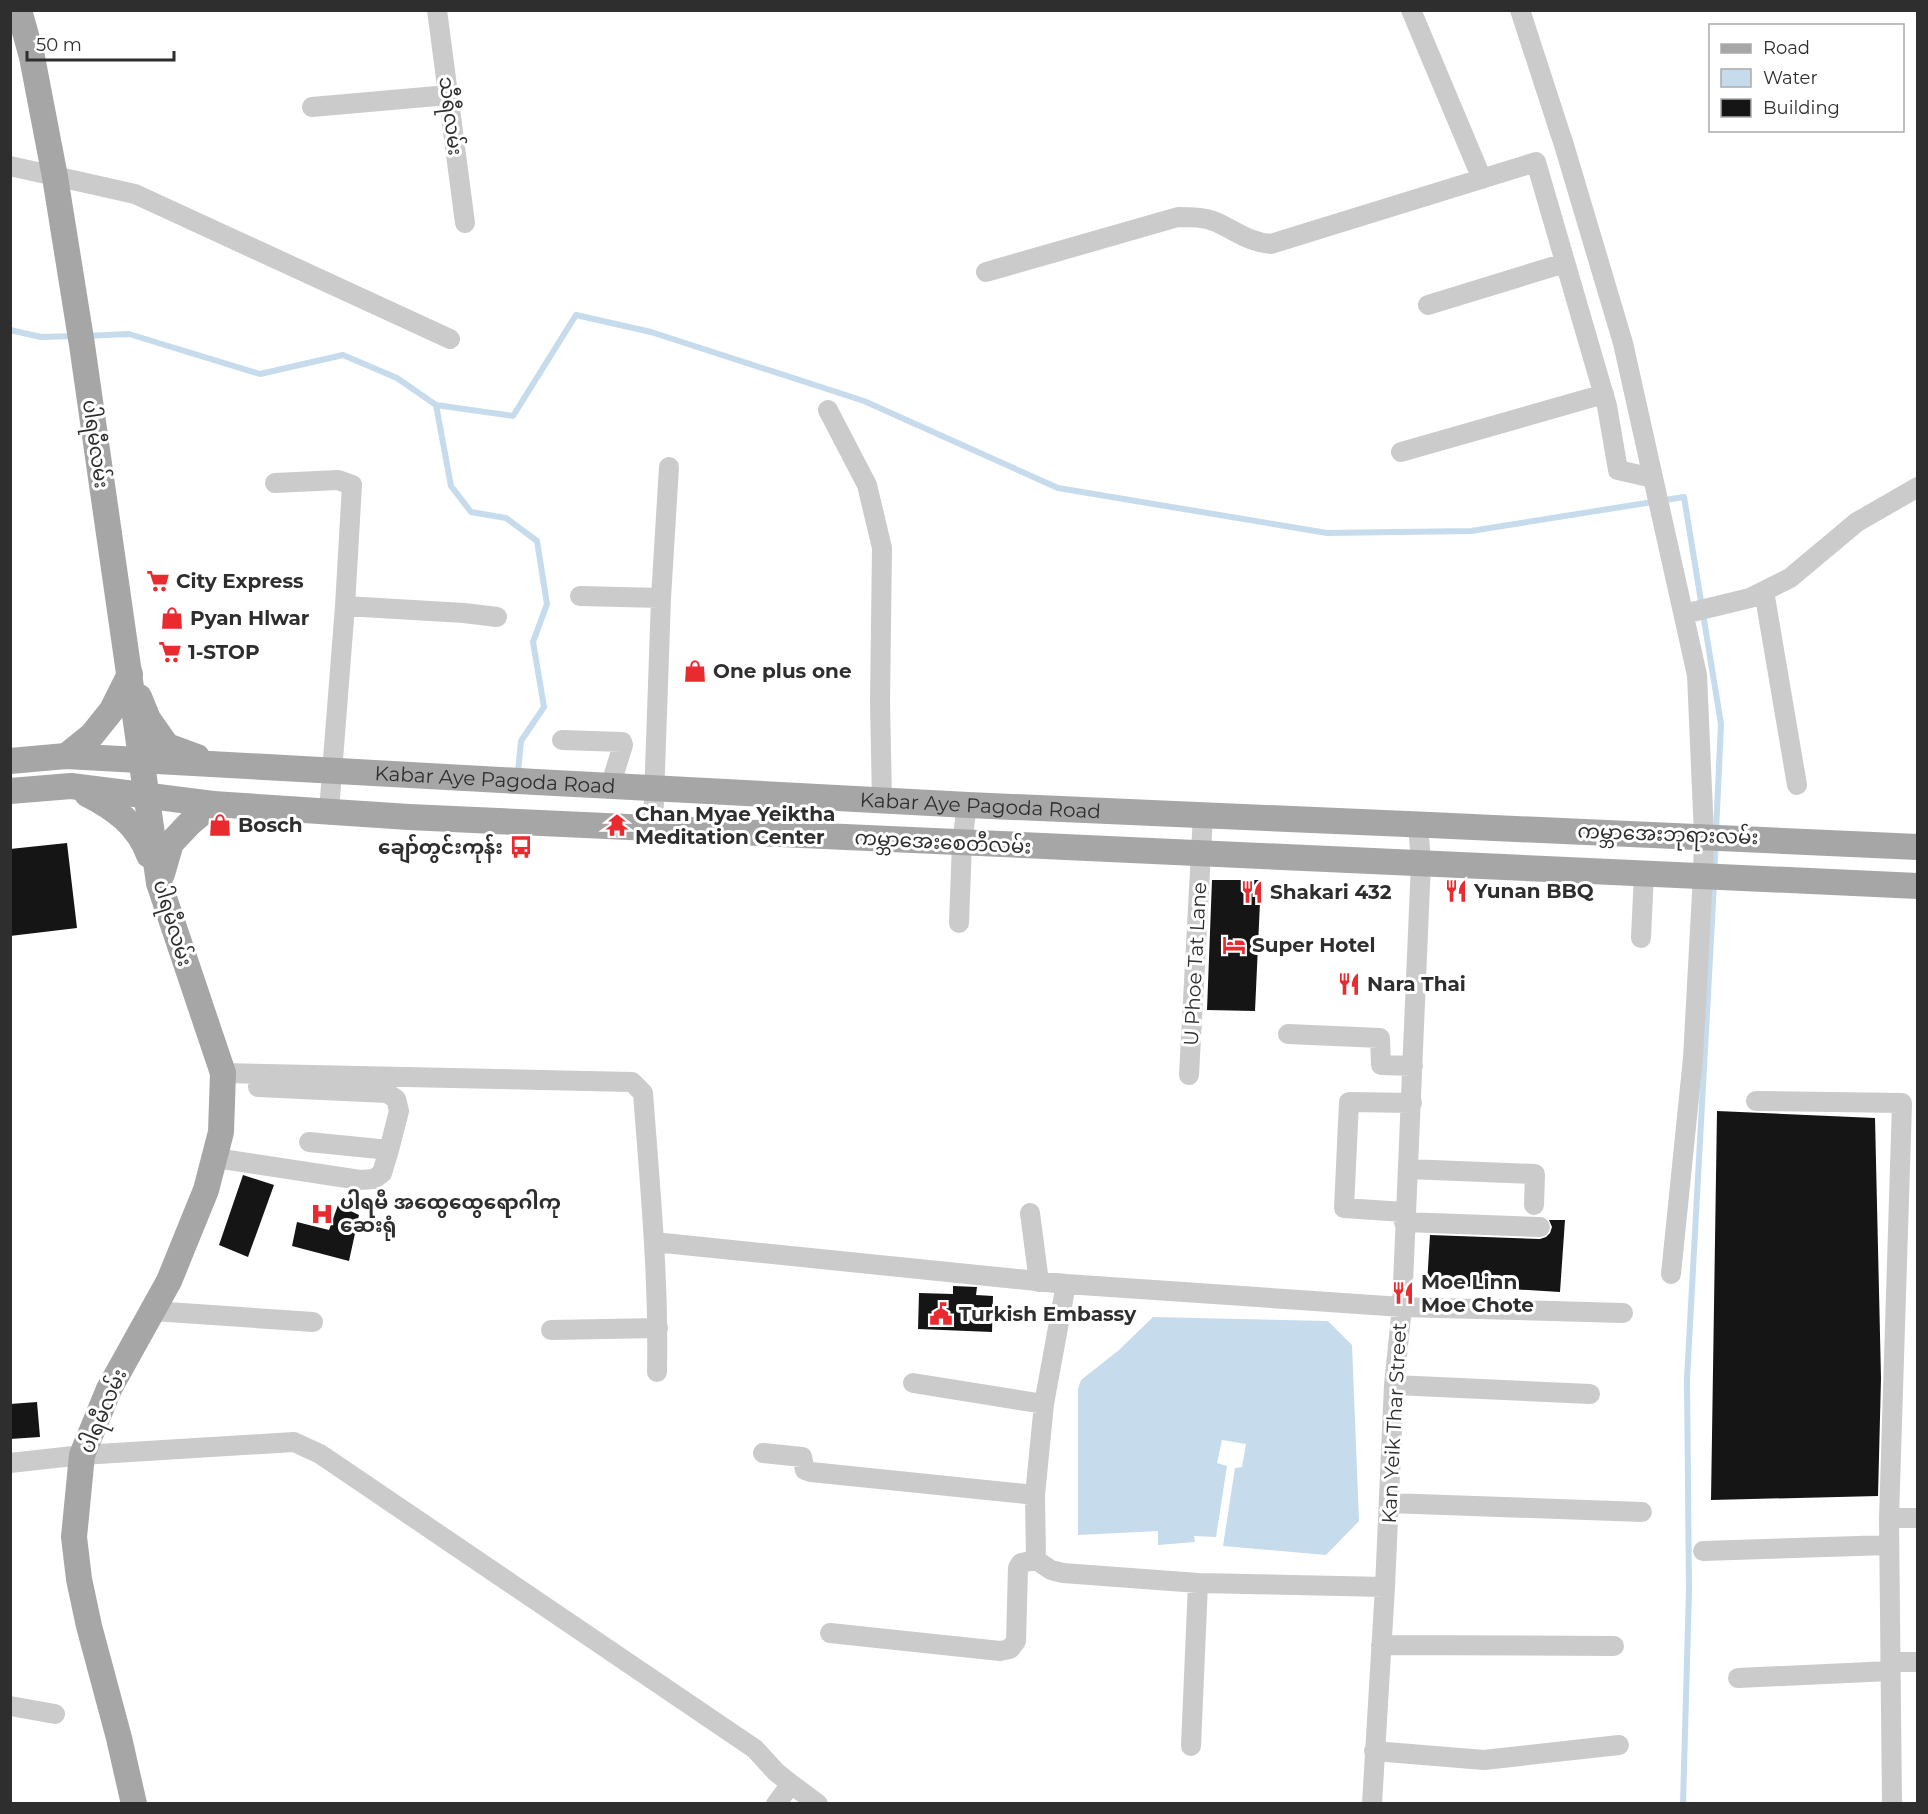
<svg xmlns="http://www.w3.org/2000/svg" width="1928" height="1814" viewBox="0 0 1928 1814" font-family="Montserrat,'Noto Sans Myanmar',sans-serif">
  <rect width="100%" height="100%" fill="#fff"/>
  <path fill="#c6dbec" d="M1153,1317L1328,1321L1352,1345L1359,1521L1326,1555L1223,1546L1235,1468L1242,1467L1246,1444L1222,1440L1217,1463L1227,1466L1216,1537L1194,1536L1195,1542L1158,1545V1531L1078,1535V1389L1081,1380L1119,1350Z"/>
  <g fill="none" stroke-linecap="round" stroke-linejoin="round">
    <path stroke="#c6dbec" stroke-width="6" d="M10,330L41,337L75,336
      M85,336L129,334L260,374L343,355L397,378L436,405L451,486L471,512L506,518L537,541L547,604L533,642L544,707L521,741L518,772
      M436,405L513,416L576,315L651,332L864,401L1058,488L1327,533L1471,531L1684,497L1721,724L1716,832
      M1714,871L1716,842
      M1683,1804L1689,1590L1687,1379L1714,884"/>
  </g>
  <path fill="#151515" d="M67,843L77,928L10,936V849Z
    M1212,880H1261L1255,1011L1207,1010Z
    M1717,1111L1875,1118L1881,1378L1878,1496L1711,1500Z
    M243,1175L274,1185L248,1257L219,1245Z
    M338,1205L359,1215L349,1261L292,1246L297,1222L329,1230Z
    M1549,1220H1565L1560,1292L1427,1284L1430,1235L1540,1239L1546,1237L1550,1233L1552,1227Z
    M953,1286L977,1287L976,1295L993,1296L992,1332L918,1329L919,1293L953,1294Z
    M37,1402L40,1437L10,1439V1404Z"/>
  <g fill="none" stroke-linecap="round" stroke-linejoin="round">
    <path stroke="#cbcbcb" stroke-width="20" d="M437,10L465,223
      M1411,10L1482,179
      M1520,10L1564,145L1623,343L1697,675L1704,835L1703,875L1693,1058L1671,1274
      M312,107L448,95
      M10,166L135,194L450,339
      M986,272L1178,217C1191,217 1204,217 1216,222C1236,231 1248,242 1271,244L1536,162L1607,406L1618,470L1653,478
      M1428,305L1565,263
      M828,410L867,485L882,548L880,702L882,800
      M1401,452L1604,394
      M275,483L338,480L352,485L345,606L329,811
      M1764,591L1797,785
      M580,596L661,598
      M345,606L464,613L497,617
      M1684,614L1750,598L1790,578L1857,522L1918,487
      M562,740L622,742L623,745L610,787
      M653,828L661,598L669,467
      M959,923L962,843L967,805
      M1641,938L1644,873
      M1288,1034L1380,1038L1381,1065L1413,1066
      M223,1073L632,1082L643,1093C650,1186 659,1279 657,1372
      M1189,1075L1203,815
      M258,1087L387,1093L396,1099L399,1111L389,1150L309,1142
      M1756,1101L1902,1103L1889,1518L1892,1804
      M215,1158L360,1180L374,1179L382,1173L389,1150
      M1408,1169L1535,1174L1534,1205
      M1404,1212L1344,1208L1349,1102L1412,1103
      M1030,1213L1039,1282
      M1404,1222L1540,1227
      M654,1242L1066,1284L1402,1307L1623,1313
      M153,1311L313,1322
      M551,1330L658,1328
      M913,1383L1044,1404
      M1394,1385L1590,1394
      M763,1453L802,1457L805,1470L811,1472L1035,1495
      M10,1463L82,1455L294,1442L320,1454L755,1749L776,1772L791,1784L776,1804
      M1389,1503L1642,1512
      M1889,1518H1918
      M1703,1551L1889,1545
      M1036,1560L1035,1495L1044,1404L1066,1284
      M830,1633L1000,1651L1010,1649L1016,1641L1018,1568L1021,1563L1036,1560L1051,1570L1063,1573L1198,1583L1385,1587
      M1381,1645L1614,1646
      M1890,1662H1918
      M1738,1678L1890,1671
      M10,1706L55,1714
      M1191,1746L1198,1583
      M1374,1751L1484,1760L1619,1745
      M791,1784L818,1804
      M1372,1804L1385,1587L1394,1385L1402,1307L1421,862L1418,824"/>
    <g stroke="#a6a6a6" stroke-width="26">
      <path d="M19,10L32,57L55,177L82,345L159,883L223,1073L221,1132L206,1190L169,1281L109,1389L82,1455L74,1537L79,1579L89,1626L119,1738L134,1804"/>
      <path d="M139,697L148,719L167,746L197,757"/>
      <path d="M66,756L92,735L112,710L130,674"/>
      <path id="s1" d="M10,761L66,756C367,772 667,790 968,805C1285,821 1601,830 1918,847"/>
      <path d="M10,791L71,786L213,804L409,817L1918,886"/>
      <path d="M87,794C115,808 138,825 149,855"/>
      <path d="M162,874L171,843L190,823L213,804"/>
    </g>
  </g>
  <defs>
    <g id="supermarket-bare" transform="scale(1.8)"><path d="M-6-5.5h2.5l.6 2H6L4.5 2H-2.5L-4.4-4H-6ZM-1.5 3.2a1.3 1.3 0 1 0 .1 0ZM3 3.2a1.3 1.3 0 1 0 .1 0Z" fill="#e92b2f" stroke="#fff" stroke-width="2.5" paint-order="stroke"/></g>
    <g id="shop-bare" transform="scale(1.8)"><path d="M-5-2.5h2.3a2.7 3.5 0 0 1 5.4 0H5L5.5 6h-11ZM-1.5-2.5h3a1.5 2.3 0 0 0-3 0Z" fill="#e92b2f" stroke="#fff" stroke-width="2.5" paint-order="stroke"/></g>
    <g id="temple-bare" transform="scale(1.8)"><path d="M0-6L5-2H3V0L6.5 2.5H4V6H1.5V3h-3V6H-4V2.5H-6.5L-3 0V-2H-5Z" fill="#e92b2f" stroke="#fff" stroke-width="2.5" paint-order="stroke"/></g>
    <g id="bus-bare" transform="scale(1.8)"><path d="M-5-6H5V4H4V6H2V4H-2V6H-4V4H-5ZM-3.5-4V0h7V-4ZM-3.5 1.2v1.5H-2V1.2ZM2 1.2v1.5H3.5V1.2Z" fill="#e92b2f" stroke="#fff" stroke-width="2.5" paint-order="stroke"/></g>
    <g id="restaurant-bare" transform="scale(1.8)"><path d="M-5-6h1v4h1v-4h1v4h1v-4h1v5L-1.5 .5V6h-2V.5L-5-1ZM5-6V6H3V1.5H1.5Q1.5-4 5-6Z" fill="#e92b2f" stroke="#fff" stroke-width="2.5" paint-order="stroke"/></g>
    <g id="hotel-bare" transform="scale(1.8)"><path d="M-6-4.5h1.5V1H6V5H4.5V3h-9V5H-6ZM-4 0a1.8 1.8 0 1 1 3.6 0ZM.5 0V-2.5h3Q6-2.5 6 0Z" fill="#e92b2f" stroke="#fff" stroke-width="2.5" paint-order="stroke"/></g>
    <g id="hospital-bare" transform="scale(1.8)"><path d="M-5-5h3v3.5h4V-5h3V5h-3V1.5h-4V5h-3Z" fill="#e92b2f" stroke="#fff" stroke-width="2.5" paint-order="stroke"/></g>
    <g id="civic-bare" transform="scale(1.8)"><path d="M-.6-6.5H3V-4.5H.6V-3L4-1V1h2V6H-6V1h2V-1L-.6-3ZM-1.2 2.5V6h2.4V2.5Z" fill="#e92b2f" stroke="#fff" stroke-width="2.5" paint-order="stroke"/></g>
  </defs>
  <g fill-rule="evenodd">
    <use href="#supermarket-bare" x="158" y="581"/>
    <use href="#shop-bare" x="172" y="618"/>
    <use href="#supermarket-bare" x="170" y="652"/>
    <use href="#shop-bare" x="695" y="671"/>
    <use href="#shop-bare" x="220" y="825"/>
    <use href="#temple-bare" x="617" y="825"/>
    <use href="#bus-bare" x="521" y="847"/>
    <use href="#restaurant-bare" x="1456" y="891"/>
    <use href="#restaurant-bare" x="1252" y="892"/>
    <use href="#hotel-bare" x="1234" y="945"/>
    <use href="#restaurant-bare" x="1349" y="984"/>
    <use href="#hospital-bare" x="322" y="1214"/>
    <use href="#restaurant-bare" x="1403" y="1293"/>
    <use href="#civic-bare" x="941" y="1314"/>
  </g>
  <g text-anchor="middle" dominant-baseline="central" stroke-width="6" stroke-linejoin="round" paint-order="stroke">
    <g font-size="20" fill="#2e2e2e" stroke="#fff">
      <text transform="translate(451 116) rotate(83)">သီရီလမ်း</text>
      <text transform="translate(96 444) rotate(82)">ပါရမီလမ်း</text>
      <text stroke="none"><textPath href="#s1" startOffset="486">Kabar Aye Pagoda Road</textPath></text>
      <text stroke="none"><textPath href="#s1" startOffset="972">Kabar Aye Pagoda Road</textPath></text>
      <text transform="translate(1668 834) rotate(2)">ကမ္ဘာအေးဘုရားလမ်း</text>
      <text transform="translate(943 842) rotate(3)">ကမ္ဘာအေးစေတီလမ်း</text>
      <text transform="translate(173 923) rotate(73)">ပါရမီလမ်း</text>
      <text transform="translate(1195 964) rotate(-87)">U Phoe Tat Lane</text>
      <text transform="translate(103 1411) rotate(-67)">ပါရမီလမ်း</text>
      <text transform="translate(1394 1423) rotate(-87)">Kan Yeik Thar Street</text>
    </g>
    <g font-size="20" font-weight="bold" fill="#2e2e2e" stroke="#fff" text-anchor="start">
      <text x="176" y="581">City Express</text>
      <text x="190" y="618">Pyan Hlwar</text>
      <text x="188" y="652">1-STOP</text>
      <text x="713" y="671">One plus one</text>
      <text x="635" y="814">Chan Myae Yeiktha<tspan x="635" dy="23">Meditation Center</tspan></text>
      <text x="238" y="825">Bosch</text>
      <text x="503" y="847" text-anchor="end">ချော်တွင်းကုန်း</text>
      <text x="1474" y="891">Yunan BBQ</text>
      <text x="1270" y="892">Shakari 432</text>
      <text x="1252" y="945">Super Hotel</text>
      <text x="1367" y="984">Nara Thai</text>
      <text x="340" y="1202">ပါရမီ အထွေထွေရောဂါကု<tspan x="340" dy="23">ဆေးရုံ</tspan></text>
      <text x="1421" y="1282">Moe Linn<tspan x="1421" dy="23">Moe Chote</tspan></text>
      <text x="959" y="1314">Turkish Embassy</text>
    </g>
  </g>
  <rect width="1928" height="1814" fill="none" stroke="#2e2e2e" stroke-width="24"/>
  <rect x="1709" y="24" width="195" height="108" fill="#ffffff" stroke="#ababab" stroke-width="1.5"/>
  <rect x="1721" y="44" width="30" height="9" fill="#a6a6a6" stroke="#ababab" stroke-width="1.5"/>
  <text x="1763" y="54" font-size="18" fill="#2e2e2e">Road</text>
  <rect x="1721" y="69" width="30" height="18" fill="#c6dbec" stroke="#ababab" stroke-width="1.5"/>
  <text x="1763" y="84" font-size="18" fill="#2e2e2e">Water</text>
  <rect x="1721" y="99" width="30" height="18" fill="#151515" stroke="#ababab" stroke-width="1.5"/>
  <text x="1763" y="114" font-size="18" fill="#2e2e2e">Building</text>
  <path d="M27 51v9h147v-9" fill="none" stroke="#2e2e2e" stroke-width="3"/>
  <text x="36" y="51" font-size="18" fill="#2e2e2e" stroke="#ffffff" stroke-width="4.5" paint-order="stroke">50 m</text>
</svg>
